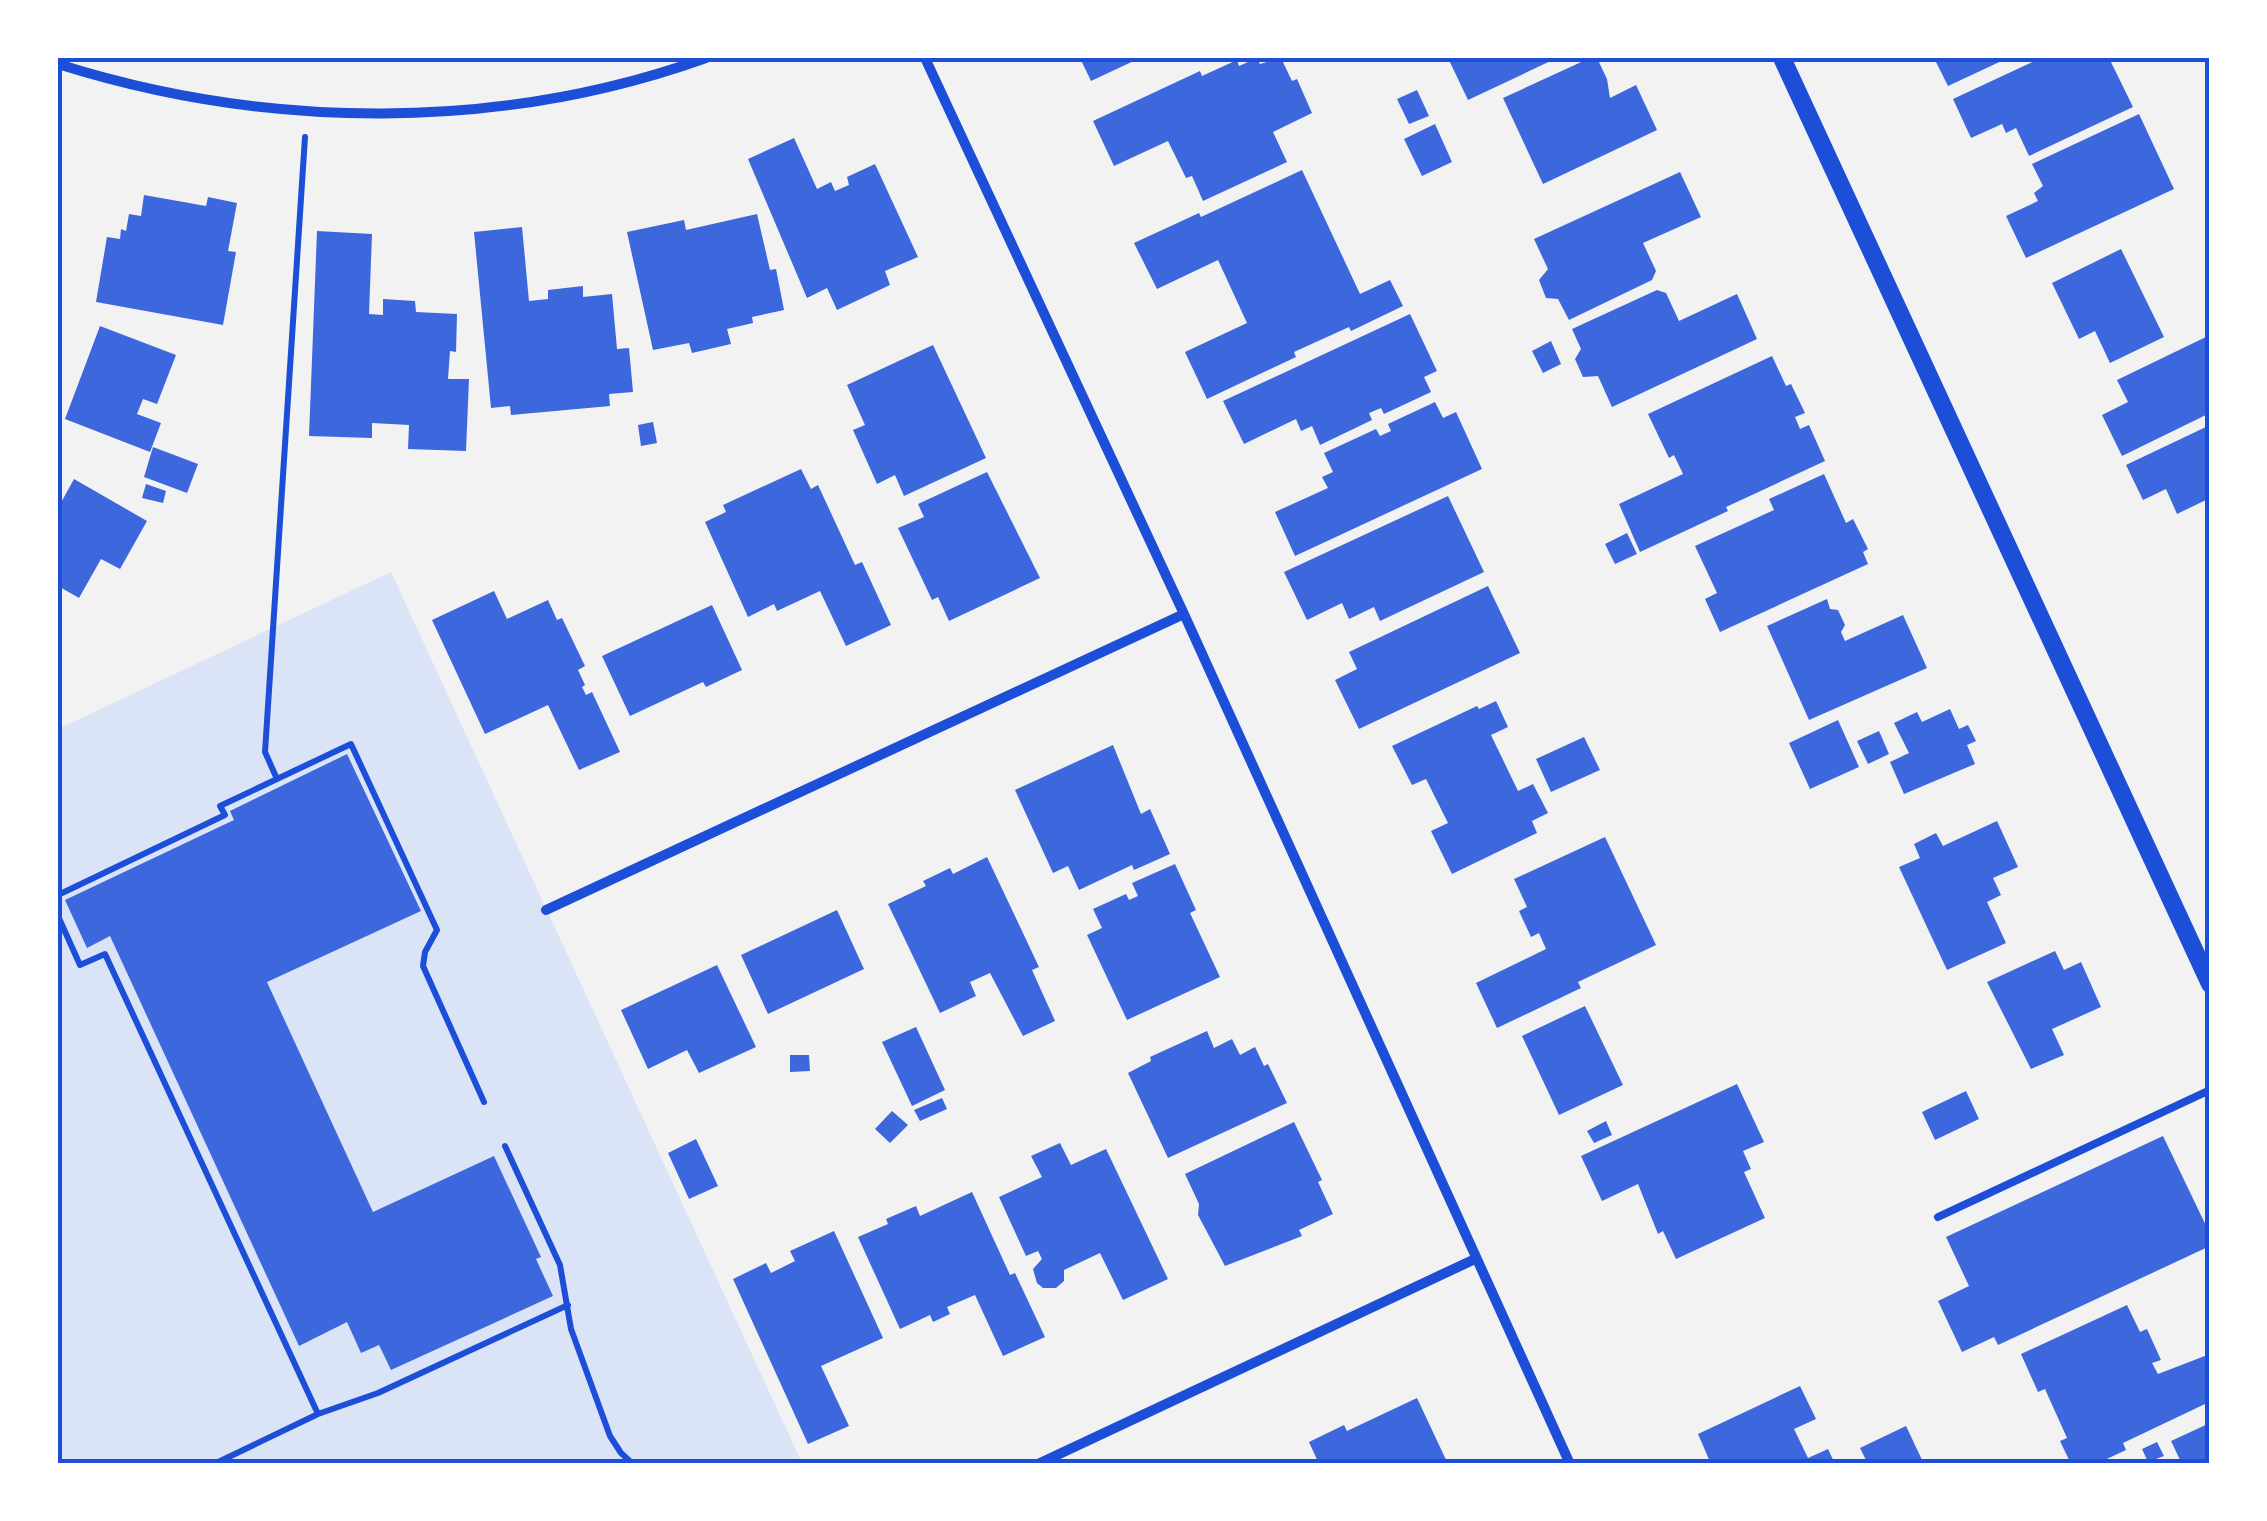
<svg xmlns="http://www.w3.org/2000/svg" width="2267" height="1521" viewBox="0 0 2267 1521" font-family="Arial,sans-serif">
  <rect width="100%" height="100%" fill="#f2f2f2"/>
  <path fill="#dbe4f7" d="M391,572L802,1463L58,1464V729Z"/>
  <path fill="#3d67dc" d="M1080,58H1140L1091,81Z
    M1257,58L1260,64L1281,58L1292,81L1297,79L1312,113L1273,132L1287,162L1203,201L1192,176L1186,178L1168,141L1114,166L1093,121L1200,71L1202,76L1237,60L1239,66Z
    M1448,58H1557L1468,100Z
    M1590,58L1598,60L1607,79L1610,98L1636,85L1657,130L1543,184L1503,98Z
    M1934,58H2008L1948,86Z
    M2041,58H2109L2133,107L2029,156L2016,128L2006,133L2002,124L1971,138L1953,99Z
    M1417,90L1429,116L1409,124L1397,99Z
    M2139,114L2174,189L2026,258L2006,216L2038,201L2034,193L2043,186L2032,164Z
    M1435,124L1452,162L1422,176L1404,139Z
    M794,138L817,189L831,182L835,191L849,185L847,177L875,164L918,257L885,271L890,285L837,310L827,288L807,298L748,159Z
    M1302,170L1360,294L1390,280L1403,306L1351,331L1349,327L1294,352L1296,357L1207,399L1185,352L1247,323L1218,260L1157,289L1134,243L1199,213L1201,217Z
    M1680,172L1701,217L1643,243L1656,271L1652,280L1569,320L1558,299L1546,298L1539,280L1548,269L1534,239Z
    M144,195L206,206L208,197L237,203L228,251L236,252L223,325L96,302L107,237L120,239L121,229L126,231L129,214L141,216Z
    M757,214L770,270L776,269L784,310L752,317L753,323L727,329L731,344L692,353L689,343L653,350L627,232L684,220L686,230Z
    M522,227L529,301L548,299V290L583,286V297L612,294L617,349L629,348L633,392L609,394L610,406L511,415L510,406L491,408L474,232Z
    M317,231L372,234L369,314L383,315V299L415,301L416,312L457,314L456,352L450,351L448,379H469L466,451L408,449L409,425L372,423V438L309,436Z
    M2121,249L2164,337L2110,363L2095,331L2079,339L2052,283Z
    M1657,290L1666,293L1679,321L1737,294L1757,339L1612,407L1598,376L1583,377L1575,359L1581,349L1572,329Z
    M1410,314L1437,371L1424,377L1431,392L1384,414L1381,408L1369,413L1372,420L1320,445L1312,426L1301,431L1296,419L1244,444L1223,401Z
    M100,326L176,355L157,404L143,399L137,414L161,423L150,452L65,419Z
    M2210,335V413L2122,456L2102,415L2128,402L2117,380Z
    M1551,341L1561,364L1543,373L1532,351Z
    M933,345L986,458L904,496L895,475L877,484L853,430L865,425L847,385Z
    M1772,356L1786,386L1791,384L1805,413L1795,417L1800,429L1809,425L1825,461L1726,507L1728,511L1640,552L1619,504L1683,474L1674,455L1669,458L1648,414Z
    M1435,402L1443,418L1456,412L1482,469L1295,556L1275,512L1328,488L1322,477L1333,472L1324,453L1376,429L1380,436L1391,431L1388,424Z
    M653,422L657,443L641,446L638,425Z
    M2210,425V498L2177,514L2166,489L2143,500L2126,465Z
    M153,447L198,464L187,493L144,477Z
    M801,469L811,489L818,485L855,565L862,562L891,625L846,646L820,591L777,611L774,604L748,617L705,522L726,512L723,505Z
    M987,472L1040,578L949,621L938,597L932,600L898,528L924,517L918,504Z
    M1824,474L1846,523L1853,519L1868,549L1863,552L1868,564L1720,632L1705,599L1717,593L1695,546L1774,510L1769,499Z
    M74,479L147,521L120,569L101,559L79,598L58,586V508Z
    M146,484L166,491L163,503L142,498Z
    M1448,496L1484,572L1380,621L1374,607L1349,619L1342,603L1307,620L1284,572Z
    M1627,533L1637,554L1615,564L1605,544Z
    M1488,586L1520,653L1359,729L1335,680L1357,669L1349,652Z
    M494,591L507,619L548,600L557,620L562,618L585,666L578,670L585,685L582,687L586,695L592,692L620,752L579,770L548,705L485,734L432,620Z
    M1827,599L1830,609L1838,610L1845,625L1841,632L1845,641L1903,615L1927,668L1809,720L1767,626Z
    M712,605L742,670L706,687L703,682L630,716L602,656Z
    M1496,701L1508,727L1491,735L1518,791L1533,784L1548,813L1532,821L1537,833L1452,874L1431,831L1448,823L1426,779L1412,785L1392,746L1477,706L1479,709Z
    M1950,709L1959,729L1968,725L1976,741L1967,745L1975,764L1904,794L1890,762L1909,753L1894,723L1917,712L1922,722Z
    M1838,720L1859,767L1810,789L1789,743Z
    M1879,731L1889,754L1868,764L1857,741Z
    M1584,737L1600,770L1551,792L1536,759Z
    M1113,745L1141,814L1150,809L1170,854L1134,870L1132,865L1079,890L1068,866L1053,873L1015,790Z
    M347,754L421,911L267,982L373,1212L494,1156L541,1257L536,1259L553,1296L391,1370L379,1345L361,1353L347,1322L299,1346L110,936L87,948L65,900L234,820L230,811Z
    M1997,821L2018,867L1993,878L2001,895L1987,902L2006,943L1947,970L1899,867L1920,858L1914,844L1936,833L1943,846Z
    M1605,837L1656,945L1578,982L1581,988L1497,1028L1476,983L1546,949L1539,933L1531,937L1519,911L1527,907L1514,879Z
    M987,857L1039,967L1032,970L1055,1021L1023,1036L990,973L970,982L976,996L940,1013L888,904L926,886L923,881L950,868L953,874Z
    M1175,864L1196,910L1190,913L1220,977L1127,1020L1087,935L1102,928L1093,909L1126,894L1129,900L1138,896L1132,883Z
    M837,910L864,969L768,1014L741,955Z
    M2055,951L2064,970L2081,962L2101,1007L2052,1029L2064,1055L2031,1069L1987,982Z
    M717,965L756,1047L699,1073L687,1050L648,1069L621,1010Z
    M1585,1006L1623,1085L1559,1115L1522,1036Z
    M916,1027L945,1090L912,1106L882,1042Z
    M1207,1031L1214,1048L1232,1039L1240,1055L1255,1047L1264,1066L1268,1064L1287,1103L1168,1158L1128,1073L1151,1061L1150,1057Z
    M790,1055H809L810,1071L790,1072Z
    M1737,1084L1764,1142L1743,1151L1751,1169L1744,1172L1765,1218L1676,1259L1663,1231L1658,1234L1638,1184L1602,1201L1581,1156Z
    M1966,1091L1979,1119L1935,1140L1922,1112Z
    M942,1098L947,1109L920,1121L914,1110Z
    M892,1111L908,1125L890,1143L875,1129Z
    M1606,1121L1612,1135L1594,1143L1587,1131Z
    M1294,1122L1322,1180L1318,1182L1333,1214L1299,1230L1302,1236L1225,1266L1198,1215L1199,1204L1185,1174Z
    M2163,1136L2210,1234V1246L1998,1345L1994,1337L1962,1352L1938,1301L1969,1286L1946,1237Z
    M696,1139L718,1186L689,1199L668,1153Z
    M1060,1143L1071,1165L1106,1149L1168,1279L1123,1300L1100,1253L1064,1270V1281L1056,1288H1043L1037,1283L1033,1269L1042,1259L1038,1251L1026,1256L999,1197L1042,1177L1031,1156Z
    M972,1192L1010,1275L1015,1273L1045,1337L1003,1356L975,1295L947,1307L950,1314L933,1322L930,1315L900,1329L858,1237L888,1224L886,1219L916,1206L920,1216Z
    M834,1231L883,1338L821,1366L849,1426L808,1444L733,1279L766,1263L771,1273L795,1261L790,1251Z
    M2127,1305L2140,1332L2147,1329L2161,1360L2152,1363L2158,1374L2210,1354V1413L2205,1404L2123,1443L2126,1450L2096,1464H2071L2060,1441L2067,1438L2045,1389L2038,1392L2021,1354Z
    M1800,1386L1816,1419L1794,1429L1808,1458L1828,1449L1835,1464H1711L1698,1434Z
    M1417,1398L1448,1464H1319L1309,1442L1344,1425L1347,1431Z
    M2210,1423V1464H2182L2171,1441Z
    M1906,1426L1923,1462L1868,1464L1860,1448Z
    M2157,1442L2164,1456L2148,1462L2142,1449Z"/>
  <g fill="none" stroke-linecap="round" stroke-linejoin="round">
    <path stroke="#1d4ed8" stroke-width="6" d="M277,779L351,744L437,930L425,952L423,966L484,1102
      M58,895L225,815L220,806L277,779L265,752L305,137
      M58,916L80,965L105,954L318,1414L378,1393L568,1305
      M505,1146L560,1265L571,1329L610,1436L621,1453L633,1464
      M214,1464L318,1414"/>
    <path stroke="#1d4ed8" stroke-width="8" d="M1938,1217L2210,1090"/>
    <path stroke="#1d4ed8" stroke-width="10" d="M925,58L1184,614L1570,1464
      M58,64C267,130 499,132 706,58
      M546,910L1184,614
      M1038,1464L1475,1259"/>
    <path stroke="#1d4ed8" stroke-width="18" d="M1782,58L2210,984"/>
  </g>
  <rect width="2267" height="1521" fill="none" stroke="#ffffff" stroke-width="120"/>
  <rect x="60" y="60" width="2147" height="1401" fill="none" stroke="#1d4ed8" stroke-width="4"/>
</svg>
